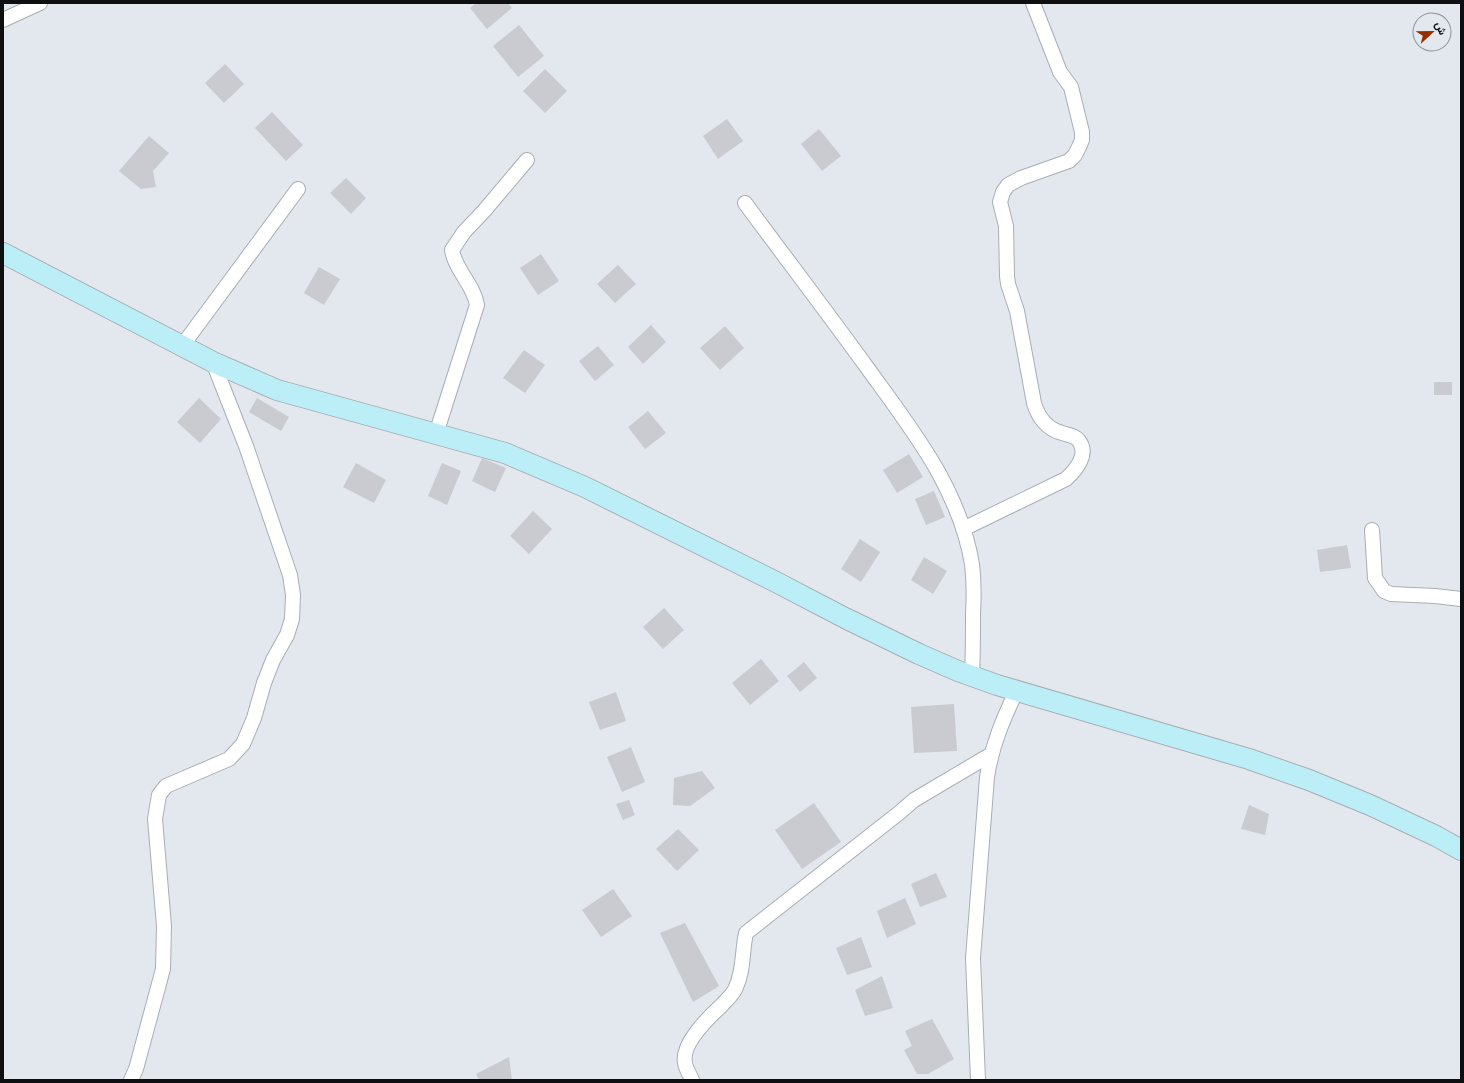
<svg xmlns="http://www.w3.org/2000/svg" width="1464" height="1083" viewBox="0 0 1464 1083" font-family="'Fira Sans Condensed',Vazirmatn,sans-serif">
  <rect width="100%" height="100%" fill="#e2e8ed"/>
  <path fill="#c9cbd1" d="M476,3H508L512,8L487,29L470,8Z
    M519,25L544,56L518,77L493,46Z
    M225,64L244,84L224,103L205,83Z
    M545,69L567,91L545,113L523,91Z
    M272,112L303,145L286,161L255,128Z
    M727,119L743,141L718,159L703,136Z
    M819,129L841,156L822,171L801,144Z
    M149,136L169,153L153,171L156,187L141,189L119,171Z
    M346,178L366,198L351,214L330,193Z
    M541,254L559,281L538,295L520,268Z
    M618,265L636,284L615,303L597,284Z
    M319,267L340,279L324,305L304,293Z
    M651,325L666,342L643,364L628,347Z
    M725,326L744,348L720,370L700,348Z
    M598,346L614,365L595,381L579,361Z
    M524,350L545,365L525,393L503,378Z
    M1434,382H1452V395H1434Z
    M199,398L221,419L200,443L177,422Z
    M257,398L289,417L281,431L249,412Z
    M648,411L666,433L645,449L628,427Z
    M909,454L923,477L897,493L883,470Z
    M482,458L506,468L495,492L472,481Z
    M356,463L386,480L374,503L343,487Z
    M442,463L461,471L447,505L428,496Z
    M934,491L945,517L926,525L915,499Z
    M533,511L552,529L529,554L510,536Z
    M860,539L880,552L861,582L841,569Z
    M1347,545L1351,568L1320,572L1317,550Z
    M924,557L947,571L933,594L911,580Z
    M664,608L684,630L663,649L643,627Z
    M761,659L779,681L750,705L732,683Z
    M804,662L817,678L800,692L787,676Z
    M616,692L626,721L600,730L589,702Z
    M954,704L957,751L914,753L911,707Z
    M631,747L645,782L622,792L607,757Z
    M702,771L715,788L690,806L673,805L674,778Z
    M629,800L635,815L623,820L616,804Z
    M814,803L841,842L802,869L775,830Z
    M1249,805L1269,814L1265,835L1241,829Z
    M678,829L699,850L677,871L656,849Z
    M936,873L947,897L920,907L911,884Z
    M613,889L632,916L601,937L582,910Z
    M905,898L916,924L887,938L877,911Z
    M685,923L719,986L693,1002L660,933Z
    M861,937L872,967L847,975L836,948Z
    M882,976L893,1008L865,1016L855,990Z
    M932,1019L954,1059L928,1074H917L904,1050L912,1046L905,1031Z
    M509,1057L512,1080H479L476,1074Z"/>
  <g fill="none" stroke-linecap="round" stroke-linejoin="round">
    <g stroke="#a8aeb3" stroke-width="16">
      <path id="street" d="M3,20L40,3
        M745,203C785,257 826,311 866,366C910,427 959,487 972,564C974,580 974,596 973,613C973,634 973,655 972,676
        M182,346L298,189
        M436,434L477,305C474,285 455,270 452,250L464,232L484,211L527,160
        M963,529L1066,479C1076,470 1089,454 1079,441C1076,436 1068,435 1062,433C1047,429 1038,417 1034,403L1017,311L1008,284L1007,276L1006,226L1000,202L1003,192L1008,185L1021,178L1069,161L1075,155L1079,147L1082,140V132L1071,87L1060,72L1033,3
        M1372,530L1375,578L1384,591L1391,594L1435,596L1461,599
        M131,1080L136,1069L163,969L164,926L155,819L159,795L166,786L229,759L243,744L254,718L264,683L273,660L287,635L292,619L293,595L290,575L246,446L213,362
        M692,1080C690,1075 686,1069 685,1063C681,1044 708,1018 721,1006C726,1000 734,994 736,987C744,970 742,950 746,933L899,813L914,800L990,755
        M978,1080L973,958L987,777C992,745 1003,719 1017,690"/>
    </g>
    <g stroke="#a8aeb3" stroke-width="22">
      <path id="secondary" d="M3,253L213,362L277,390L505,453L585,487L776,582L845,618L919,654L958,671L997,685L1249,759L1309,780L1370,805L1436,836L1461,850"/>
    </g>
    <use href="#street" stroke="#fff" stroke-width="14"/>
    <use href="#secondary" stroke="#bceef7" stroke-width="20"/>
  </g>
  <rect width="1464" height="1083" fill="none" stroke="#0d0f11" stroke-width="8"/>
  <g transform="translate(1432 32) rotate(68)"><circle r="19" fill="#e2e8ed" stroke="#8d9195"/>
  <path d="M0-3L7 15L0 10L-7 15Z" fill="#942f00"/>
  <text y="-6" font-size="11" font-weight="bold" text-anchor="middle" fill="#0d0f11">ش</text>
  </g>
</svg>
